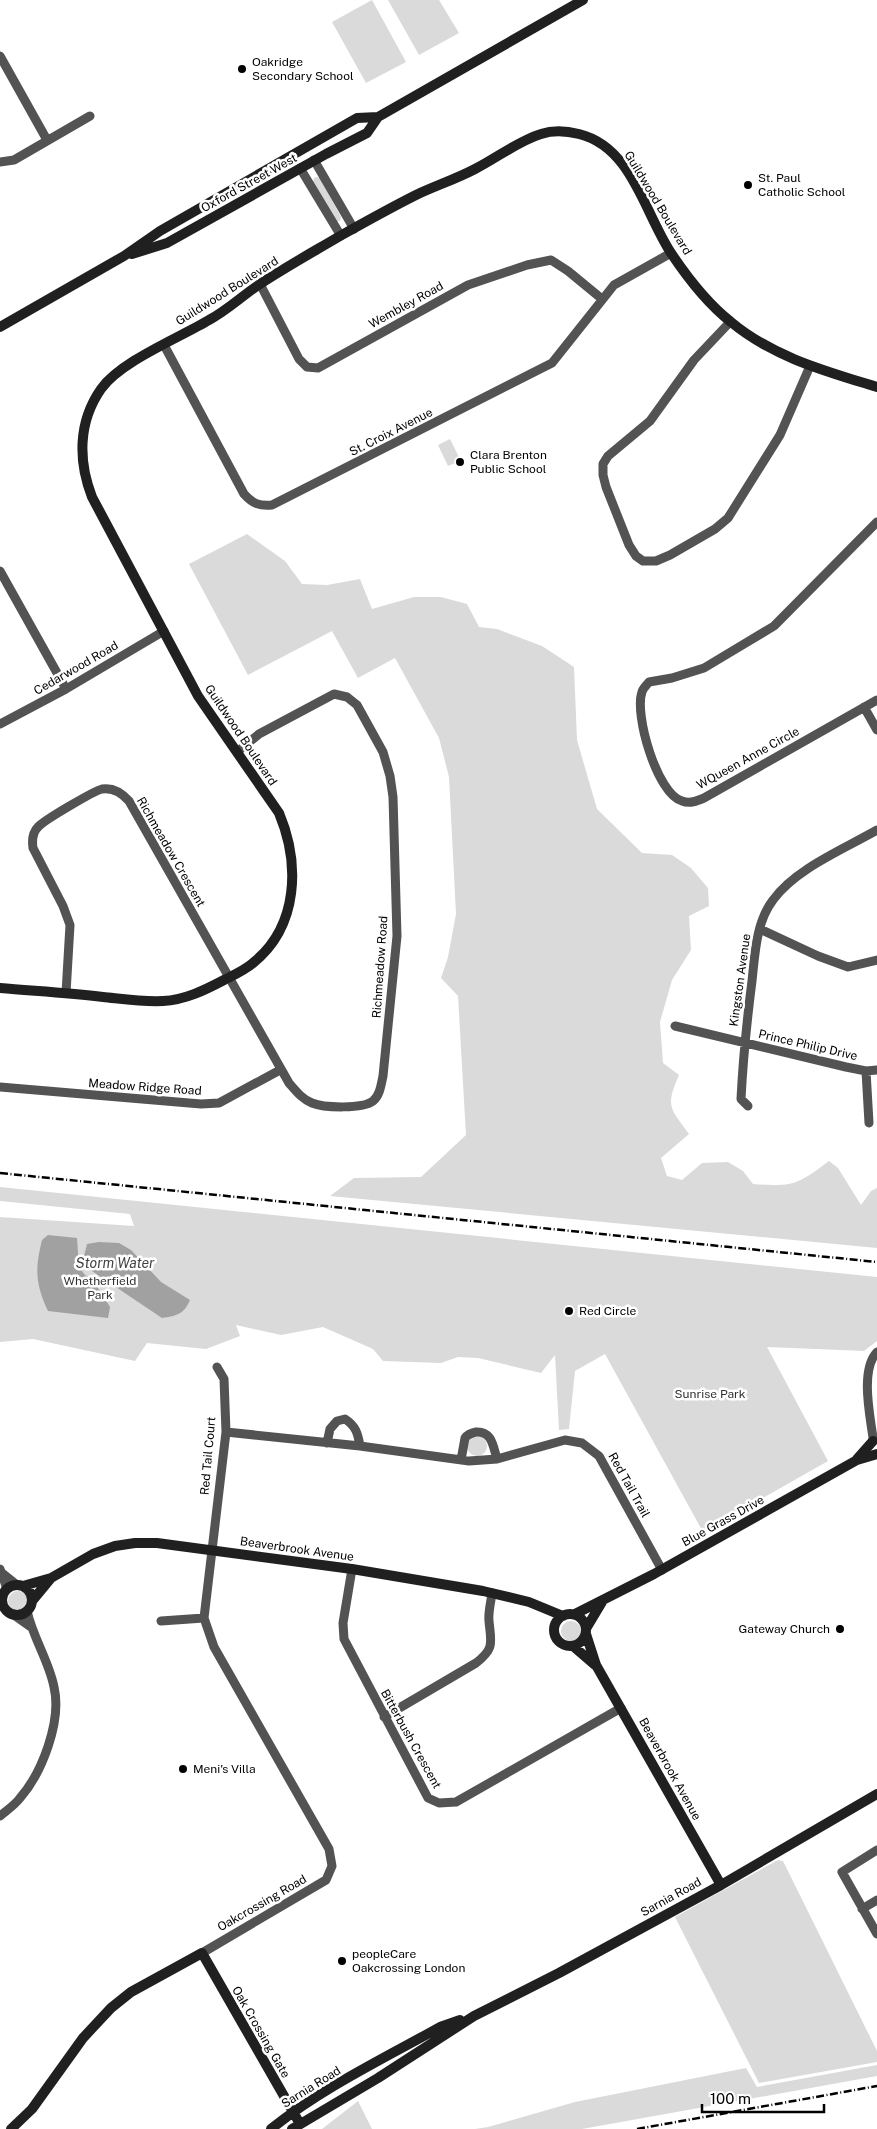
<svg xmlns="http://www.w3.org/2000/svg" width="877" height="2129" viewBox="0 0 877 2129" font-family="'Public Sans',sans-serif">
  <rect width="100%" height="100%" fill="#fff"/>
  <path fill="#dadada" d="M372,0L406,62L366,83L332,22Z
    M388,0H439L459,33L419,55Z
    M317,177L320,178L341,217L340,221L335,222L313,182L314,178Z
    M450,439L461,461L448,466L438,445Z
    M247,534L285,561L302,584L327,585L360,579L372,609L414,597H441L467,604L479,627L497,629L542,646L574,667L577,740L597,809L642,853L672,855L691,868L708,888L709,906L689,916L691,950L672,980L660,1022L663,1063L679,1075C665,1107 670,1108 689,1134L661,1158L667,1176L682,1180L702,1163L728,1162L743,1171L753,1184C793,1187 797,1185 829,1161L838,1168L861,1205L871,1191L877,1188V1248L330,1196L354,1178L421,1177L466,1135L458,996L441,978L448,957L456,914L449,777L439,738L395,658L358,678L332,631L248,675L189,564Z
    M0,1187L877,1277V1341L864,1351L767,1347L828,1461L703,1532L605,1354L575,1371L569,1429L559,1430L555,1355L541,1373L478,1358L458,1357L441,1363L383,1361L373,1349L323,1327L281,1335L236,1325L240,1336L206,1349L147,1343L135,1361L33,1339L0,1342V1217L134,1226L130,1214L0,1201Z
    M467 1446a10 10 0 1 1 20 0a10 10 0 1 1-20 0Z
    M8 1601a10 10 0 1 1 20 0a10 10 0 1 1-20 0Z
    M561 1631a10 10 0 1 1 20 0a10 10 0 1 1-20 0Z
    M778,1860L783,1861L877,2051V2062L759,2083L675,1917Z
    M877,2065V2076L582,2129H475L488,2127L575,2102L746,2068L757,2087Z
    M358,2101L372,2129H322Z"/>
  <path fill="#a1a1a1" d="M48,1235L77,1238L79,1266L84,1274L94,1282L110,1307L108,1318L48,1311C35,1283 35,1269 42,1240Z
    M99,1242L119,1243L131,1250L161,1282L190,1300C184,1314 177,1316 162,1318L92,1271L84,1256L87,1244Z"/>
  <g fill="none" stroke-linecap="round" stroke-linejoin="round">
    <path stroke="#535353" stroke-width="9" d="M0,56L47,140
      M314,160L354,229
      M0,162L14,160L90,116
      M300,168L341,236
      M260,284L299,359L307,367L318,368L468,285L527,265L551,260L568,271L602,299
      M730,322L694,360L650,421L608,456L603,464V475L606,487L629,545L636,556L643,561H656L670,555L715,529L728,518L780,435L810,366
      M164,345L244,494C253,504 259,506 272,505L552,363L614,285L671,253
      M877,522L774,626L704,668L672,678L649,682C647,685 643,688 642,692C634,714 657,794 682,801C690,804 697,801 704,798L877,700
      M0,571L66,689
      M864,707L877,730
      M0,724L66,689L164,631
      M760,929L818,956L848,967L877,960
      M66,993L70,925L63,906L33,848C32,841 32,833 38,827C44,820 94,791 102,789C114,787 122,793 129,801L289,1083C296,1091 302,1099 312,1103C324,1108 363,1109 373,1101C380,1095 381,1085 383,1076L397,936L393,797L390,776L383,752L357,705L347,697L334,694L259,734L237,752
      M675,1026L846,1067L866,1071L877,1070
      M866,1071L869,1123
      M0,1087L201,1104L219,1103L280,1070
      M748,1106L741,1099C743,1059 747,1020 752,981C755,954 756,922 773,900C795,869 844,849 877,830
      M226,1432L360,1446L469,1461L497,1459L565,1440L582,1443L599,1456L662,1570
      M873,1438C870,1415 860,1370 877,1352
      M327,1443L330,1429L337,1421L345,1419C356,1426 358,1434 360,1446
      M461,1460L465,1438C468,1434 471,1433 476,1432C492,1431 493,1446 497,1459
      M0,1569L7,1589
      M352,1569L343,1623L344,1639L428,1798L439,1803L456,1802L621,1708
      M2,1573L17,1585
      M14,1615L31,1627
      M161,1621L204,1618
      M384,1717L476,1663C495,1648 491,1643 489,1621C488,1612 491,1602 492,1593
      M0,1816C7,1810 15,1805 20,1798C42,1773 62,1721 54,1687C49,1661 33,1638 27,1611
      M877,1850L842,1872L877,1934
      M862,1909L877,1900
      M202,1953L326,1880L332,1866L329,1849L214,1647L204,1618L226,1432L224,1379L217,1367"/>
    <path stroke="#202020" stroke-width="10" d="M132,254L167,243L326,154L367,133L378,117
      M0,327L124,256L160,231L357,118L378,117L583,0
      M0,988C34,991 68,993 103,997C123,999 143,1002 163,1001C185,1000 205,990 224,980C234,975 245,970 253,963C299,926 300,863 279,813L198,696L92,497C78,461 78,422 101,389C121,361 179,338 209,320C226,311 241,297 257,286C284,268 313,252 340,236C365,222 390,208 416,195C435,186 456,179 475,169C497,158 518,141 541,134C553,130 567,131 579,134C632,147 644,212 671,253C687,277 708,304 731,322C773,357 825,371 877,387
      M857,1459L873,1441
      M2 1600a15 15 0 1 1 30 0a15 15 0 1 1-30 0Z
      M23,1586L51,1578L93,1554L115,1546L135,1543H157L352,1569L483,1591L529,1602L563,1616
      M32,1601L51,1578
      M554 1630a16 16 0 1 1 32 0a16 16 0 1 1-32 0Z
      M575,1614L654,1574L857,1460L877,1454
      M587,1627L602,1602
      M586,1634L596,1665L721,1885
      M573,1646L595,1665
      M11,2129L32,2109L83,2038L111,2008L131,1992L202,1953L300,2124
      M271,2129C322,2088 383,2059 440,2027L460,2020
      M292,2129L378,2078L474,2016L559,1973L721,1885L877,1794"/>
    <path stroke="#000" stroke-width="2.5" stroke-dasharray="8 2.5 1 2.5" stroke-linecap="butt" d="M0,1173L877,1262
      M637,2129L877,2086"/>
  </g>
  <g fill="#000" stroke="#fff" stroke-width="2">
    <circle cx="242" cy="69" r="5"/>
    <circle cx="748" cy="185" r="5"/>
    <circle cx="460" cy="462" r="5"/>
    <circle cx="569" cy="1311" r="5"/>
    <circle cx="840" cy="1629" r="5"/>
    <circle cx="183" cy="1769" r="5"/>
    <circle cx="342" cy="1961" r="5"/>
  </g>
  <g text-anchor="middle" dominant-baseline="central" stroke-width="5" stroke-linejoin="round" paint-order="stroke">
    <g font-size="12" fill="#000" stroke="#fff" text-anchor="start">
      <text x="252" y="62">Oakridge<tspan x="252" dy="14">Secondary School</tspan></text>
      <text x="758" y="178">St. Paul<tspan x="758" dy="14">Catholic School</tspan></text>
      <text x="470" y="455">Clara Brenton<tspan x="470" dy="14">Public School</tspan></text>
      <text x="579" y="1311">Red Circle</text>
      <text x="830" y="1629" text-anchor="end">Gateway Church</text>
      <text x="193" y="1769">Meni's Villa</text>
      <text x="352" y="1954">peopleCare<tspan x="352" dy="14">Oakcrossing London</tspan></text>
    </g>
    <g font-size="12" fill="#000" stroke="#fff">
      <text transform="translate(249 183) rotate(-29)">Oxford Street West</text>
      <text transform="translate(658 203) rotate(59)">Guildwood Boulevard</text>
      <text transform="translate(227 291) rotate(-32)">Guildwood Boulevard</text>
      <text transform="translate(406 305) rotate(-29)">Wembley Road</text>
      <text transform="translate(391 432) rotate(-27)">St. Croix Avenue</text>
      <text transform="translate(76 668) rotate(-30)">Cedarwood Road</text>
      <text transform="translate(241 735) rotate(56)">Guildwood Boulevard</text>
      <text transform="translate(748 758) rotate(-29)">WQueen Anne Circle</text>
      <text transform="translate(171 852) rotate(60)">Richmeadow Crescent</text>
      <text transform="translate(380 967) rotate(-86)">Richmeadow Road</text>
      <text transform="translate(740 980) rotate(-82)">Kingston Avenue</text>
      <text transform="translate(808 1045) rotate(13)">Prince Philip Drive</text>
      <text transform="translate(145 1087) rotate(4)">Meadow Ridge Road</text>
      <text transform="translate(208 1456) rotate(-85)">Red Tail Court</text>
      <text transform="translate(629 1485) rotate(61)">Red Tail Trail</text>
      <text transform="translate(723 1521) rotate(-29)">Blue Grass Drive</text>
      <text transform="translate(297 1549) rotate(8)">Beaverbrook Avenue</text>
      <text transform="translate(411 1739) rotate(61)">Bitterbush Crescent</text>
      <text transform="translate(670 1769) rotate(61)">Beaverbrook Avenue</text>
      <text transform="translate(671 1897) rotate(-29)">Sarnia Road</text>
      <text transform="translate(262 1903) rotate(-30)">Oakcrossing Road</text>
      <text transform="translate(261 2032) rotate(60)">Oak Crossing Gate</text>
      <text transform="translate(311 2087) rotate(-32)">Sarnia Road</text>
    </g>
    <g font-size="12" fill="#313131" stroke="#fff">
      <text x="100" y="1281">Whetherfield<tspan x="100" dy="14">Park</tspan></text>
      <text x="710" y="1394">Sunrise Park</text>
    </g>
    <g font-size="14" font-style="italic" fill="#424242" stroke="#fff">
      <text x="115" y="1263">Storm Water</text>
    </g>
  </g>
  <path d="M702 2104v8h122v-8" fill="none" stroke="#000000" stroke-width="2.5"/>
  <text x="710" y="2104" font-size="15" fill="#000000" stroke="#ffffff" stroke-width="4" paint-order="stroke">100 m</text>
</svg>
